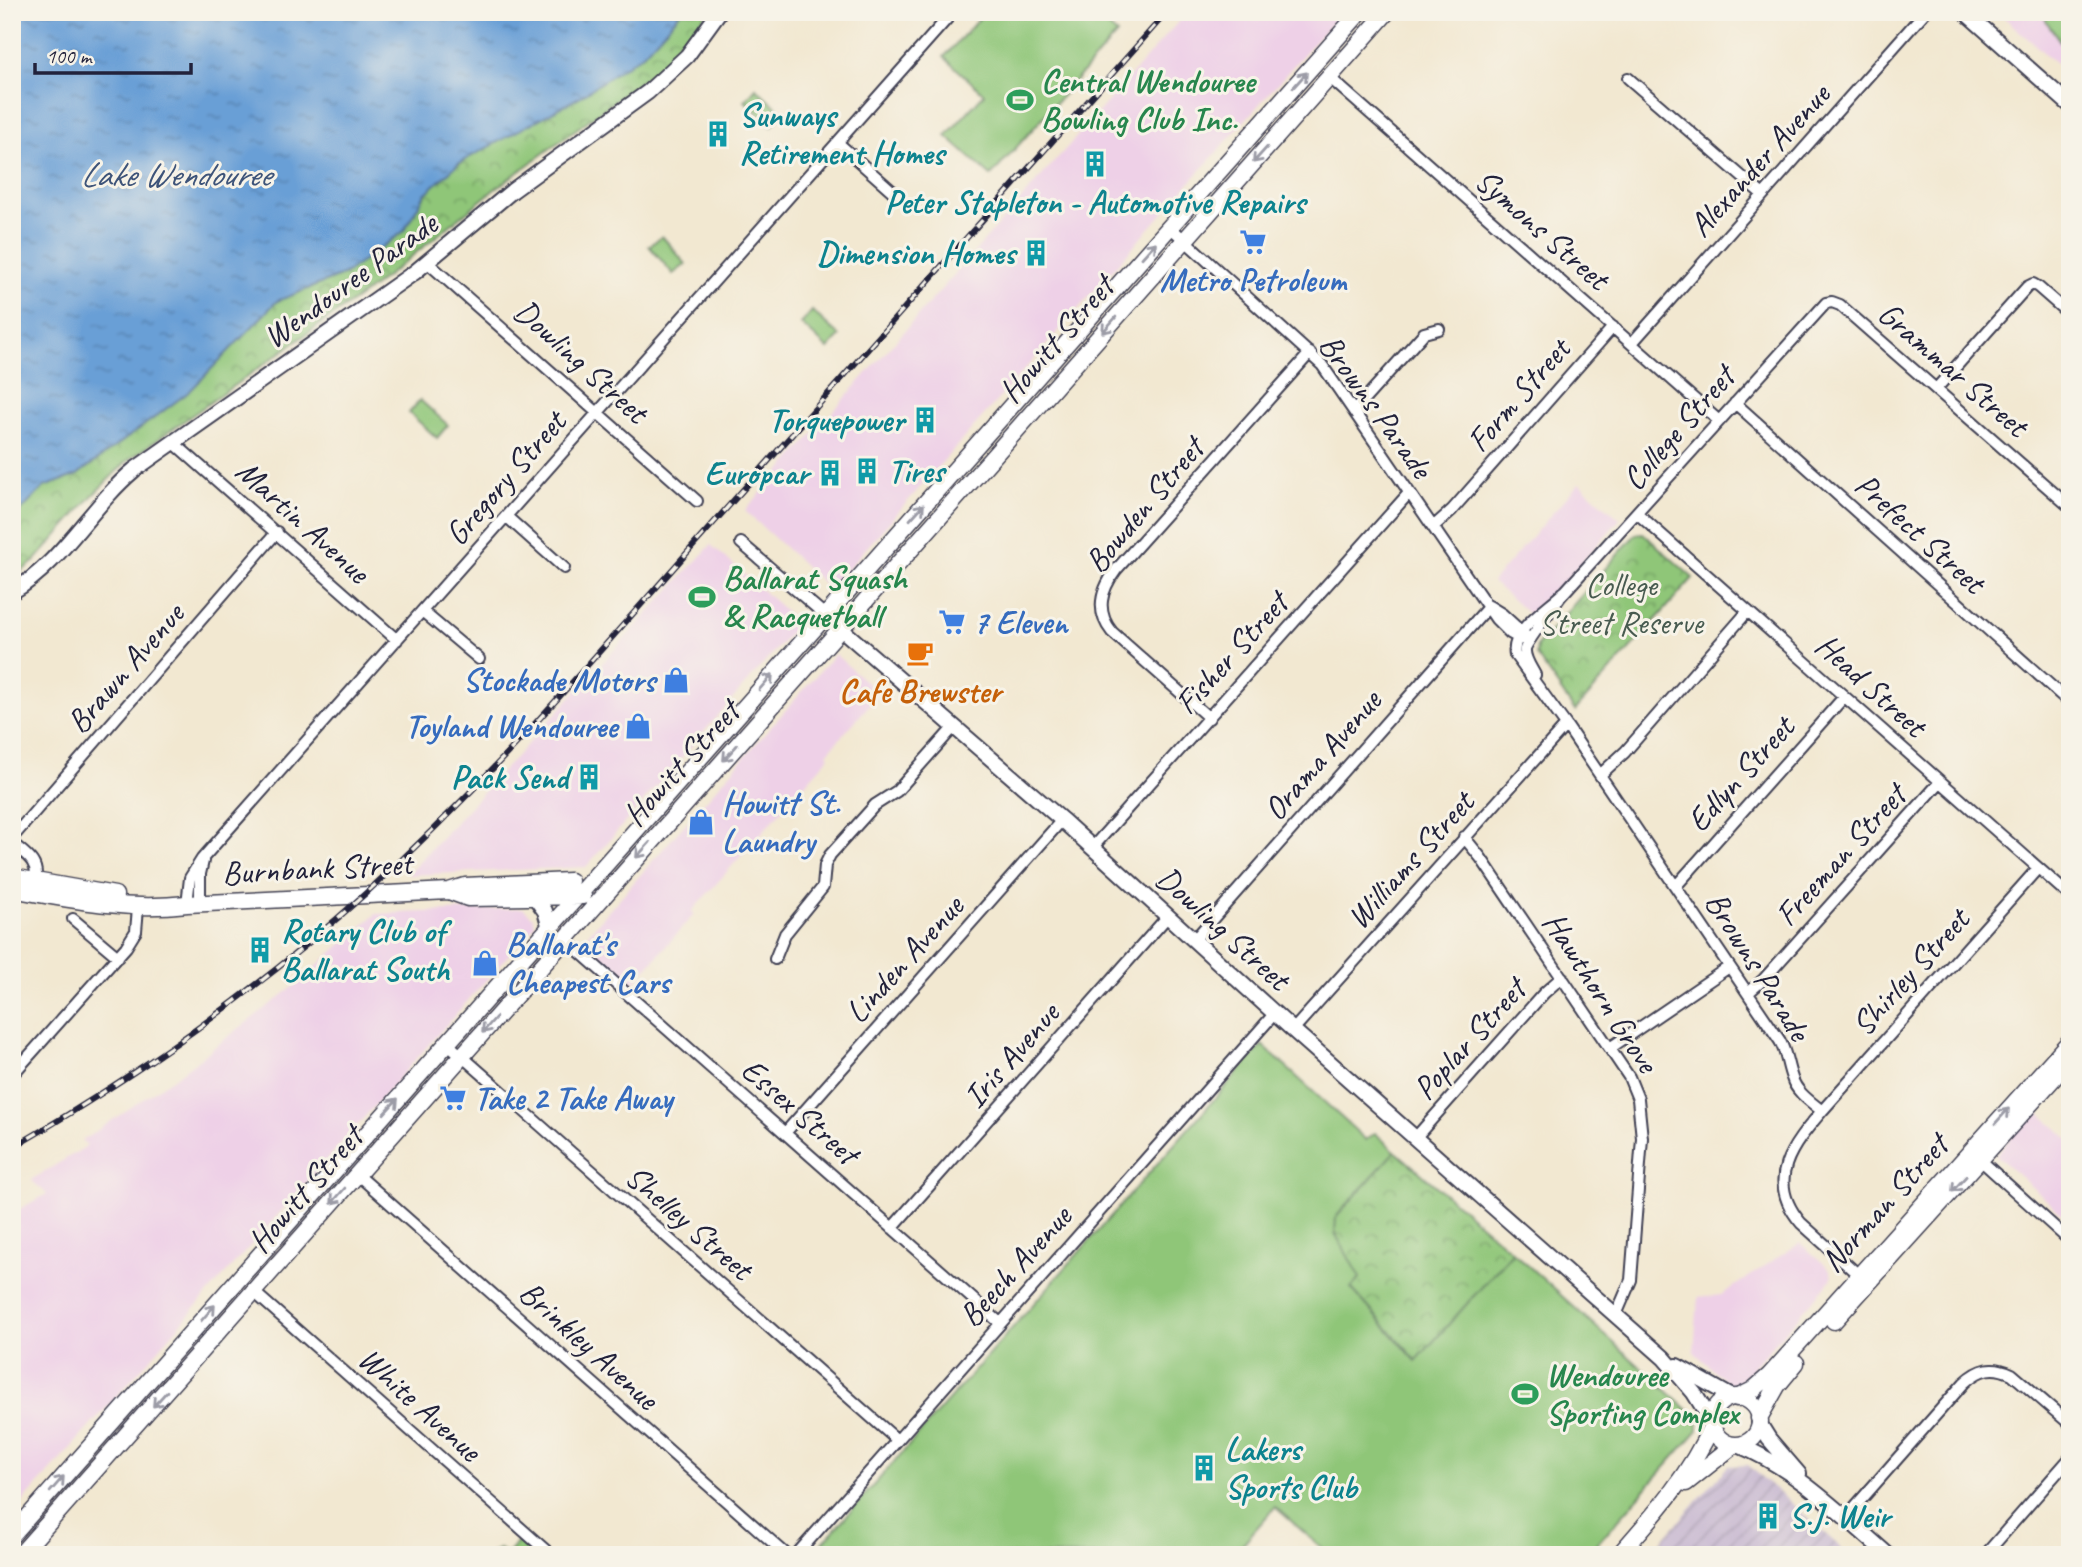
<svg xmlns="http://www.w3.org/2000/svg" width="2082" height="1567" viewBox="0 0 2082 1567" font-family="Caveat,sans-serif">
  <defs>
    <pattern id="industrial-furrows" width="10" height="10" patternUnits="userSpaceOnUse" patternTransform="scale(1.75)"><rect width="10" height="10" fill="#ccbed3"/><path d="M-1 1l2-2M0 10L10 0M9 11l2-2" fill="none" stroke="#afa3b6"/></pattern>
    <pattern id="park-crowns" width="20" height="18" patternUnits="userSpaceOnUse" patternTransform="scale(1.75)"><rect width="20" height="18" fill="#8fc678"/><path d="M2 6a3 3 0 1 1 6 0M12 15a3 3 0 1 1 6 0" fill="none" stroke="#74a064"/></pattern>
    <pattern id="water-ripples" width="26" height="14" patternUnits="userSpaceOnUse" patternTransform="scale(1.75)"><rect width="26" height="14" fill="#699fd6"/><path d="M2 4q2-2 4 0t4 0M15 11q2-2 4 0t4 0" fill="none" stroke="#5681af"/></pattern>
  </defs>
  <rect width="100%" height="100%" fill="#f7f3e8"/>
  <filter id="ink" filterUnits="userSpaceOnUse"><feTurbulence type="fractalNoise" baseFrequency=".0143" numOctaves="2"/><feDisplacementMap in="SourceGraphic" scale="14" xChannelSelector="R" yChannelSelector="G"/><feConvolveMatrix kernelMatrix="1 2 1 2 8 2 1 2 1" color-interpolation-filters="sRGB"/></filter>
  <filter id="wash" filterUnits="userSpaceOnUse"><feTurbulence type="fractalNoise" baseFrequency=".00686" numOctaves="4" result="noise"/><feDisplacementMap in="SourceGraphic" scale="28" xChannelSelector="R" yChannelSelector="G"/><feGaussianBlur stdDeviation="1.57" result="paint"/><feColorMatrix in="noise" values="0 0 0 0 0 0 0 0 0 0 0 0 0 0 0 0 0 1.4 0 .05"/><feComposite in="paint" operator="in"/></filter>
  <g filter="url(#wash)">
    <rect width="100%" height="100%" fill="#f2e8d1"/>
    <path fill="#eed0e7" d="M1187,12H1341L830,589L745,511Z
      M1998,12H2070V76Z
      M1579,483L1620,519L1533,618L1492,582Z
      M711,545L799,623L586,867L407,875Z
      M835,654L879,694L827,753L830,756L692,911L694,914L633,984L583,940Z
      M523,908L533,917L535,925L22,1503L12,1495V1213L47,1194L31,1180L87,1146L82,1141L178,1075L288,991L376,914Z
      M2035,1109L2070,1140V1221L1996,1155Z
      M1800,1243L1829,1268L1832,1275L1831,1280L1739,1383L1729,1384L1694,1352L1698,1298L1721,1295Z"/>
    <path fill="url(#industrial-furrows)" d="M1748,1465L1849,1555H1649L1728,1466Z"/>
    <path fill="url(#park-crowns)" stroke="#58745a" stroke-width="2" d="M681,12H707L691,37L666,63L495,189L376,285L126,462L91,497L35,561L12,578V520L44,487L77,475L190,391L277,301L345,274L404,231L425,194L459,163L643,54Z
      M1643,533L1693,578L1575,711L1536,655L1537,646L1636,534Z
      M1395,1151L1513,1252L1417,1361L1351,1288L1334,1226L1336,1217Z"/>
    <path fill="#8fc678" stroke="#58745a" stroke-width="2" d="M985,12H1092L1117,34L991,176L946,136L984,94L944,57Z
      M2044,12H2070V55L2046,21Z
      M756,88L783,113L772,126L745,101Z
      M662,236L686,264L673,274L649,246Z
      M812,311L840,336L828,349L801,324Z
      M420,400L448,425L437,438L409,413Z
      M1262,1045L1366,1140L1375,1133L1395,1151L1336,1217L1335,1233L1360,1278L1351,1288L1416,1361L1513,1252L1698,1419V1430L1587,1555H1330L1275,1507L1233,1555H812Z
      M519,1541L534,1555H488L499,1549L507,1554Z"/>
    <path fill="url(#water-ripples)" stroke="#466088" stroke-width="2" d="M12,12H681L643,54L578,98L459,163L425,194L404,231L345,274L277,301L190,391L77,475L44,487L12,520Z"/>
  </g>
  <g filter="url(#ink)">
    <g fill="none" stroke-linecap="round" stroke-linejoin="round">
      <g stroke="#414052" stroke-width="14">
        <path id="minor" d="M1329,77L1719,421
          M1628,78L1763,195
          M838,143L899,197
          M1170,227L1322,365L1496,619L1510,633L1521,639
          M427,262L697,501
          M1632,343L1925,12
          M1936,389L2027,287L2033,284L2038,287L2070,315
          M1735,403L2070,703
          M1354,411L1424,333L1439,329
          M173,442L397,640
          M1638,514L2070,896
          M507,517L564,568
          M1433,527L1452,510L1613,327
          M741,543L825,615
          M1564,592C1548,608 1510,630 1515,655L1566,725L1780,1041C1787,1054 1787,1065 1792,1078C1796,1092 1811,1102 1822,1111C1792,1146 1764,1180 1801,1223L1864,1280
          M1489,606L1502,614L1525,635
          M422,611L479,659
          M1535,675C1531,667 1524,658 1525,649C1526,643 1554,606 1560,597L1826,303L1832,302L1840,305L2070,507
          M1209,718L1112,632C1095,611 1101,590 1116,570L1310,353
          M1600,775L1625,752L1748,611
          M1464,837L1481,858L1629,1077L1638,1099L1642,1138L1631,1280L1616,1315
          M12,838L277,532
          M12,843C25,854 40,862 35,881
          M1092,848L1409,493
          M1676,886L1844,697
          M200,903V874L203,861
          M187,904L190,878L202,859L953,12
          M73,919L118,957
          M565,939L1000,1323
          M1194,940L1489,606
          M775,959L785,934L823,887L825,865L830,855L875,805L897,791L953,728
          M1748,993L1764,979L1940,782
          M1293,1030L1566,725
          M447,1043L897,1440
          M1610,1048L1729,967
          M12,1075L126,947L136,931L138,908
          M1822,1111L2038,868
          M785,1133L1062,820
          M1416,1137L1544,993L1562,977
          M1976,1156L2070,1241
          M358,1175L787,1555
          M892,1228L1168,916
          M254,1292L551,1555
          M1845,1518L1964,1383C1980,1368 1993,1365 2012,1374L2070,1424
          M796,1555L1275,1013
          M1985,1555L2070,1458"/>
      </g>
      <g stroke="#414052" stroke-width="18">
        <path id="tertiary" d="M1965,12L2070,105
          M12,592C62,563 90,507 134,470L415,272L512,191L648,92L687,56L719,12
          M825,615L1062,820L1293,1030L1664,1358L1694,1393L1712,1422
          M534,896L545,911L550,928
          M1677,1366L1734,1398
          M1759,1423L1769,1439L1799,1474
          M1738,1445C1795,1468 1842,1515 1888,1555"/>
      </g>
      <g stroke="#414052" stroke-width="19">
        <path id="secondary" d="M12,877L115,895
          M12,889C71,900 127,911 187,904L449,891L465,886L570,881
          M449,891L468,898L583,896
          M1834,1321L2070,1060
          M1712 1421a24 24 0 1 1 48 0a24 24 0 1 1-48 0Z
          M1737,1398L1753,1390L1769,1376L2070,1041
          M1759,1418L1777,1386L1796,1363
          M1686,1483L1734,1445
          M12,1535L1360,12
          M20,1555L1387,12
          M1619,1555C1655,1514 1690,1475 1712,1425"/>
      </g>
      <use href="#minor" stroke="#fff" stroke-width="10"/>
      <use href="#tertiary" stroke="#fff" stroke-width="14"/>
      <use href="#secondary" stroke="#fff" stroke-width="16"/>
      <g stroke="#22223b" stroke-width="6">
        <path id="rail" d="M12,1148C137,1075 258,991 366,893C434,831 498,765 560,696L1167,12"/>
      </g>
      <use href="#rail" stroke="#f7f3e8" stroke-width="3.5" stroke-dasharray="10" stroke-linecap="butt"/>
    </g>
    <defs><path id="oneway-shaft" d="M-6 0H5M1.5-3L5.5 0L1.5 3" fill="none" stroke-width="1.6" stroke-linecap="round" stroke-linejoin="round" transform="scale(1.75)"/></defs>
    <g stroke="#9c9ca7">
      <use href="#oneway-shaft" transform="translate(1300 80) rotate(-48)"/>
      <use href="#oneway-shaft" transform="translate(1260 155) rotate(132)"/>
      <use href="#oneway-shaft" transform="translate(1149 250) rotate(-48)"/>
      <use href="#oneway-shaft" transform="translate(1109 325) rotate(131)"/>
      <use href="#oneway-shaft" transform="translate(917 512) rotate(-48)"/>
      <use href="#oneway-shaft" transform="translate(766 682) rotate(-49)"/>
      <use href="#oneway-shaft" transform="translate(730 753) rotate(132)"/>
      <use href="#oneway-shaft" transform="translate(643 850) rotate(132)"/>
      <use href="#oneway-shaft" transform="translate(489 1025) rotate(131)"/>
      <use href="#oneway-shaft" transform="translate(391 1106) rotate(-48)"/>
      <use href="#oneway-shaft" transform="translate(2002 1116) rotate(-48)"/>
      <use href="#oneway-shaft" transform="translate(1959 1184) rotate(133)"/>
      <use href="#oneway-shaft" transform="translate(338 1196) rotate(131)"/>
      <use href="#oneway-shaft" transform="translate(208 1313) rotate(-49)"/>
      <use href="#oneway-shaft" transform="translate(160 1399) rotate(132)"/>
      <use href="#oneway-shaft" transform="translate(57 1484) rotate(-49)"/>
    </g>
  </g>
  <defs>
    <g id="stadium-bare" transform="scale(2.1)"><path d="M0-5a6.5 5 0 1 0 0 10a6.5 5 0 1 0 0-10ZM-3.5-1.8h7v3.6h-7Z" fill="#2e9e5b" stroke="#f7f3e8" stroke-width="2.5" paint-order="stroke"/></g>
    <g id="building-bare" transform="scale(2.1)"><path d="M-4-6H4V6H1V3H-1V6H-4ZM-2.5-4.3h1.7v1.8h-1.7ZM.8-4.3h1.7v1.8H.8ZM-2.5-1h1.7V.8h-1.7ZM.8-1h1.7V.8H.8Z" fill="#0f9aa8" stroke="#f7f3e8" stroke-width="2.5" paint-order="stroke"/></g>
    <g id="supermarket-bare" transform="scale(2.1)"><path d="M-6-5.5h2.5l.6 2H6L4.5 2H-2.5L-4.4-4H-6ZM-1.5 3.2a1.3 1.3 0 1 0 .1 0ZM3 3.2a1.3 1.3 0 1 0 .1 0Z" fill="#3f7fe0" stroke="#f7f3e8" stroke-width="2.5" paint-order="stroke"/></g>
    <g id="cafe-bare" transform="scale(2.1)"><path d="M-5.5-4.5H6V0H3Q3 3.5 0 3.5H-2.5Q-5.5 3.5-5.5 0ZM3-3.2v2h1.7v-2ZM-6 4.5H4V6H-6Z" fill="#e8710a" stroke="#f7f3e8" stroke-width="2.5" paint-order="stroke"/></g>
    <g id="shop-bare" transform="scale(2.1)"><path d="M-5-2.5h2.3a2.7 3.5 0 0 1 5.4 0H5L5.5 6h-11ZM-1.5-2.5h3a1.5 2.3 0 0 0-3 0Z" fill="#3f7fe0" stroke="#f7f3e8" stroke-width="2.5" paint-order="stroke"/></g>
  </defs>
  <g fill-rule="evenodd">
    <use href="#stadium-bare" x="1020" y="100"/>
    <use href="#building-bare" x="718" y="134"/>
    <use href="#building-bare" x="1095" y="164"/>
    <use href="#supermarket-bare" x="1253" y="242"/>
    <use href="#building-bare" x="1036" y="253"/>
    <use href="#building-bare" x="925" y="420"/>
    <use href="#building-bare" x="867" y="471"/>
    <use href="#building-bare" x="830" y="473"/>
    <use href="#stadium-bare" x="702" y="597"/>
    <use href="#supermarket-bare" x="952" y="622"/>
    <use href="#cafe-bare" x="920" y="653"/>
    <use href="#shop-bare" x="676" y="680"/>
    <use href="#shop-bare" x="638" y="726"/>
    <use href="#building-bare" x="589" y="777"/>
    <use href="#shop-bare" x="701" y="822"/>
    <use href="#building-bare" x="260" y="950"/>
    <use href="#shop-bare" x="485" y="963"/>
    <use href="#supermarket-bare" x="453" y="1098"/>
    <use href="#stadium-bare" x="1525" y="1394"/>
    <use href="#building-bare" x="1204" y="1468"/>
    <use href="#building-bare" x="1768" y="1516"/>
  </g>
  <g text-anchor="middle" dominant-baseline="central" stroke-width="6" stroke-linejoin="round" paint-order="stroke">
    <g font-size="33" font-weight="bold" fill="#27864d" stroke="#f7f3e8" text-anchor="start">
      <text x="1041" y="81">Central Wendouree<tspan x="1041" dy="38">Bowling Club Inc.</tspan></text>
      <text x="723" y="578">Ballarat Squash<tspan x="723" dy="38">&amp; Racquetball</tspan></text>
      <text x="1546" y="1375">Wendouree<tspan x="1546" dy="38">Sporting Complex</tspan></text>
    </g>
    <g font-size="33" font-weight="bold" fill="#0d838f" stroke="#f7f3e8" text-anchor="start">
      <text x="739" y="115">Sunways<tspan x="739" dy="38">Retirement Homes</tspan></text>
      <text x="1095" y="202" text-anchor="middle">Peter Stapleton - Automotive Repairs</text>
      <text x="1015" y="253" text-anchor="end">Dimension Homes</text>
      <text x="904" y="420" text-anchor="end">Torquepower</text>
      <text x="888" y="471">Tires</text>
      <text x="809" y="473" text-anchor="end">Europcar</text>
      <text x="568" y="777" text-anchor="end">Pack Send</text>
      <text x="281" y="931">Rotary Club of<tspan x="281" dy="38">Ballarat South</tspan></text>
      <text x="1225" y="1449">Lakers<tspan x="1225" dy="38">Sports Club</tspan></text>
      <text x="1789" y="1516">S.J. Weir</text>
    </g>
    <g font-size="33" fill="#22223b" stroke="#f7f3e8">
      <text transform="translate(1759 160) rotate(-48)">Alexander Avenue</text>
      <text transform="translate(1542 229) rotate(41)">Symons Street</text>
      <text transform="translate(350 280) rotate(-36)">Wendouree Parade</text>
      <text transform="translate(1056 339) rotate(-49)">Howitt Street</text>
      <text transform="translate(581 361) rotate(42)">Dowling Street</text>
      <text transform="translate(1953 369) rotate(41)">Grammar Street</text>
      <text transform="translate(1518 395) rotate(-49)">Form Street</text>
      <text transform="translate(1376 406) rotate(54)">Browns Parade</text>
      <text transform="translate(1678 428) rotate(-49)">College Street</text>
      <text transform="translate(505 478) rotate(-49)">Gregory Street</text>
      <text transform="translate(1144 505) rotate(-50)">Bowden Street</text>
      <text transform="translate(303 521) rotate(42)">Martin Avenue</text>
      <text transform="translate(1920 533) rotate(42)">Prefect Street</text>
      <text transform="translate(1231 653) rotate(-48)">Fisher Street</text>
      <text transform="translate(125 668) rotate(-49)">Brawn Avenue</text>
      <text transform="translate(1871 685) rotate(42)">Head Street</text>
      <text transform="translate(1322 755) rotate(-49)">Orama Avenue</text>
      <text transform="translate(681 763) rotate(-48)">Howitt Street</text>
      <text transform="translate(1740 774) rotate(-48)">Edlyn Street</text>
      <text transform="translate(1840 855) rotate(-48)">Freeman Street</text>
      <text transform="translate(1410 860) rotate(-48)">Williams Street</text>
      <text transform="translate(317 868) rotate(-3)">Burnbank Street</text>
      <text transform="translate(1223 928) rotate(42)">Dowling Street</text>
      <text transform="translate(904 959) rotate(-48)">Linden Avenue</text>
      <text transform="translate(1758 966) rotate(58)">Browns Parade</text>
      <text transform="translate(1910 972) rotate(-48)">Shirley Street</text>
      <text transform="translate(1601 992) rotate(57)">Hawthorn Grove</text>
      <text transform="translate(1469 1039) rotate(-48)">Poplar Street</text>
      <text transform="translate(1011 1055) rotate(-49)">Iris Avenue</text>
      <text transform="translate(800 1111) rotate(41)">Essex Street</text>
      <text transform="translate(305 1189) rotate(-49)">Howitt Street</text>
      <text transform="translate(1884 1203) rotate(-48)">Norman Street</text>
      <text transform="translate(689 1222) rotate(41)">Shelley Street</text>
      <text transform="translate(1015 1266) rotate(-48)">Beech Avenue</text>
      <text transform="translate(589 1345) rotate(42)">Brinkley Avenue</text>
      <text transform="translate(420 1404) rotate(42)">White Avenue</text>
    </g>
    <g font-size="33" font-weight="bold" fill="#366cbe" stroke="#f7f3e8" text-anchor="start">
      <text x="1253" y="280" text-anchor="middle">Metro Petroleum</text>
      <text x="973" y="622">7 Eleven</text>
      <text x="655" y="680" text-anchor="end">Stockade Motors</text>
      <text x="617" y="726" text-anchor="end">Toyland Wendouree</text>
      <text x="722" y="803">Howitt St.<tspan x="722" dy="38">Laundry</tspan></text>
      <text x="506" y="944">Ballarat's<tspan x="506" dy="38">Cheapest Cars</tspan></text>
      <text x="474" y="1098">Take 2 Take Away</text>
    </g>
    <g font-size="33" fill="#485b50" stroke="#f7f3e8">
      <text x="1621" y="585">College<tspan x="1621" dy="38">Street Reserve</tspan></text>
    </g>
    <g font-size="33" font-weight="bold" fill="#c56008" stroke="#f7f3e8">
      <text x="920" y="691">Cafe Brewster</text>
    </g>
    <g font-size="35" font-style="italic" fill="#3e5479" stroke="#f7f3e8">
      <text x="175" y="174">Lake Wendouree</text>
    </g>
  </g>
  <rect width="2082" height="1567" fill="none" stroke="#f7f3e8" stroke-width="42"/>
  <path d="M35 63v10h156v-10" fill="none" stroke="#22223b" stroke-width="3.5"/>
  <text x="46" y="63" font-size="21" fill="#22223b" stroke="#f7f3e8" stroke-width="5" paint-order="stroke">100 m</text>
</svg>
